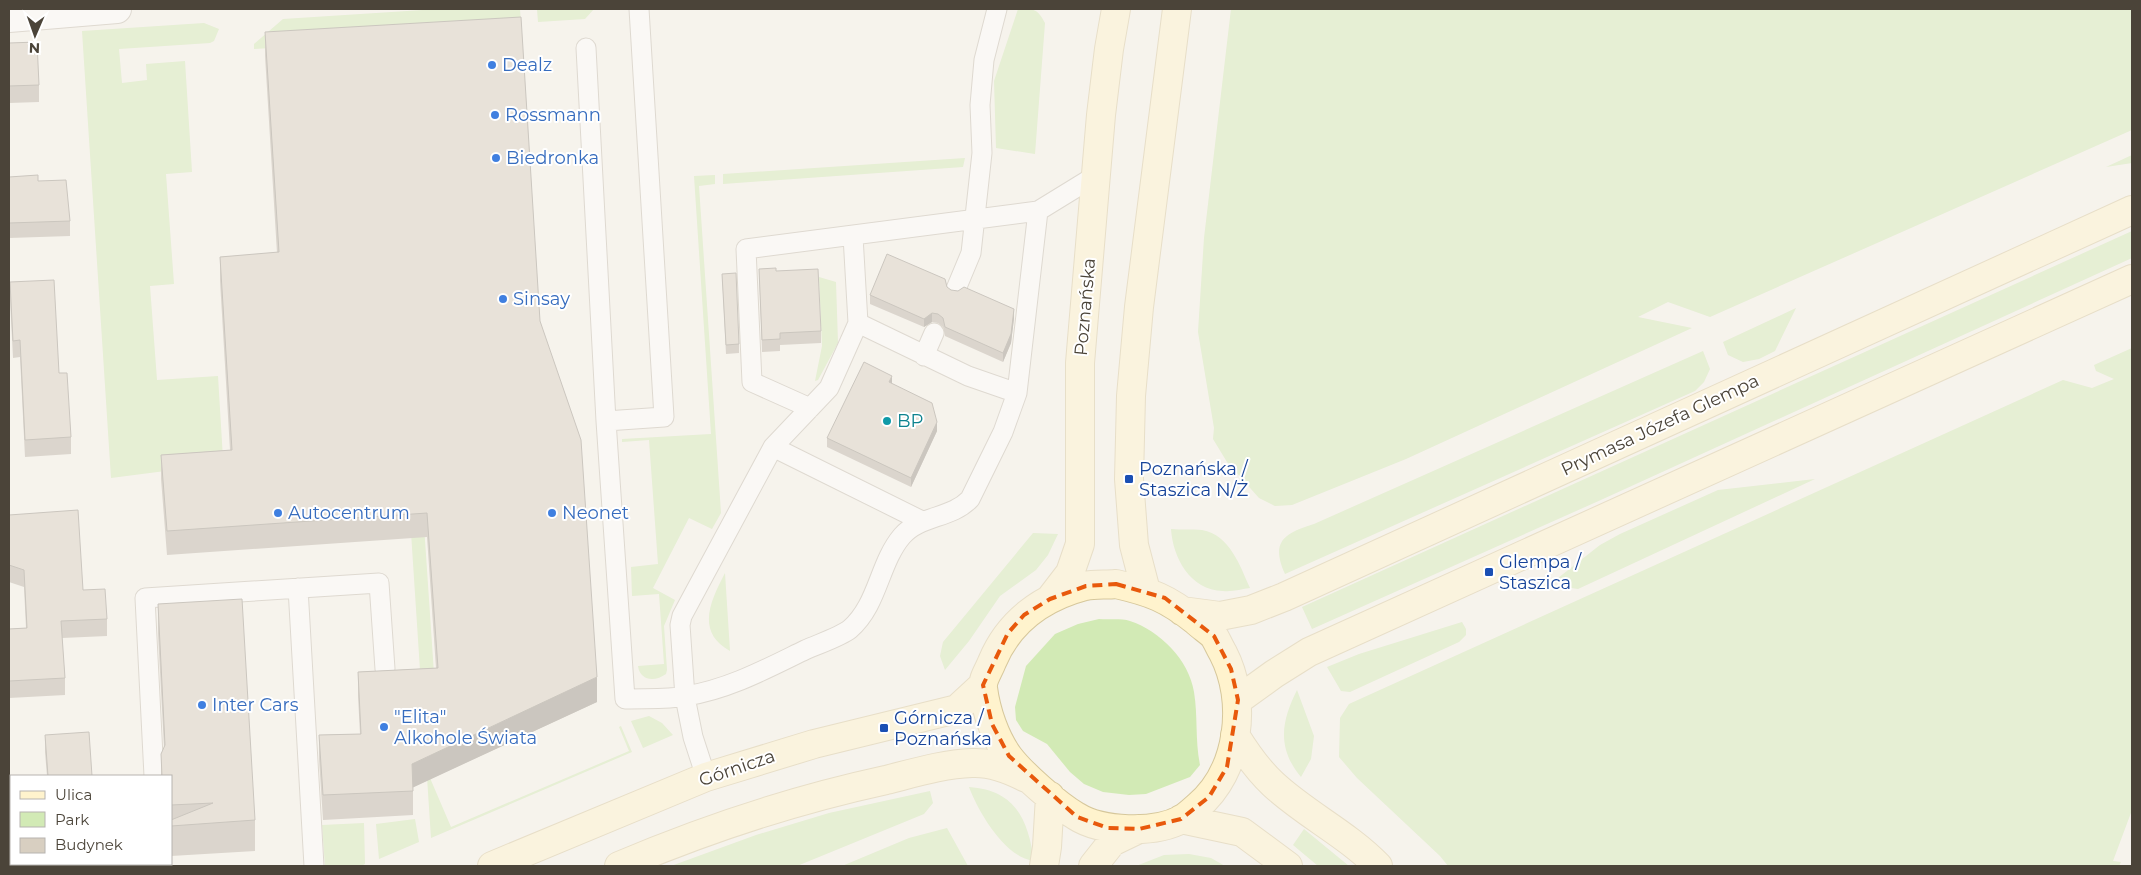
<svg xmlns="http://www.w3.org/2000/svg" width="2141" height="875" viewBox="0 0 2141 875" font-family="Montserrat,sans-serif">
  <rect width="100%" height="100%" fill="#f6f3ec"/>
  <path fill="#d2eab5" d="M438,9H520L521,24L504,34L254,49V44L283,19Z
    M537,9H594L585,19L538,22Z
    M1018,9C1034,9 1037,8 1045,23L1035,154L996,148L994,81Z
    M1231,9H2132V130L1710,317L1668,302L1638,317L1692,328L1406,459L1292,505L1275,506L1259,498L1227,462L1213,439L1214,428L1198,332L1204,238Z
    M204,23L219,29L214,41L210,43L119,49L122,83L147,80L146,64L185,61L192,172L166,174L174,284L150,286L157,380L218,376L223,459L434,445L435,465L420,466L440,763L437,764L438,773L430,778L451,827L629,751L619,727L621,726L632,752L431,838L406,456L173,470L111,478L82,31Z
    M2132,155V163L2106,167Z
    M965,158L963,167L723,184V174Z
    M715,175V184L699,186L721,513L712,529L689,518L653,588L675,600L664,626L667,670L666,674C655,682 640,681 638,666L664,664L659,594L632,596L631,567L658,564L649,440L622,442V439L711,434L694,176Z
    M2132,231V258L1603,499L1312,629L1302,607Z
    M819,277L836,282L838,343L818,380L815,381L822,346Z
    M1796,308L1775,351L1759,359L1743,362L1728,355L1723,342Z
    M2132,348V810L2113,861L2121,862L2119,866H1448L1440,856L1357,778L1339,757L1340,718L1349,704L2063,380L2092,388L2114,379L2096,371L2094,365Z
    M1703,351L1710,369L1704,382L1695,391L1285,574C1270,541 1285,533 1314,524Z
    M1815,479L1578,589L1565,587L1558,578L1600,545L1620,534L1718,490Z
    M1171,529C1181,530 1192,529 1202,530C1230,535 1240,566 1250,588C1242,589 1232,592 1223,591C1190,590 1173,558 1171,529Z
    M1033,533L1058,534L1048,555L1036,570L1000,596L969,641L945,670L940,656L943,642Z
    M725,573L730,651C695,632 711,600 725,573Z
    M1099,619C1109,620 1121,618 1130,621C1160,631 1189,660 1194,692C1198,716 1195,740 1200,765L1190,777L1146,794L1129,795L1103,792L1084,784L1070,772L1047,744L1023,731L1016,720L1015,707L1026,666L1055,634L1078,624Z
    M1462,622L1466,629V635L1459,642L1350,692L1341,691L1327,667L1359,654Z
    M1297,690L1314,736L1311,759L1301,777C1277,748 1281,722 1297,690Z
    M649,716L662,723L673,735L643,748L631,721Z
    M969,787C1015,790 1028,819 1034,861C1005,858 978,811 969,787Z
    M930,791L933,803L924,814L797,866H671L756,835L829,813Z
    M415,819L419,842L379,859L376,824Z
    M364,823L365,864L361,866H325L322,825Z
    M947,828L968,866H842L909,838Z
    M1304,829L1349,866H1318L1293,845Z
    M1189,854L1211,858L1225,866H1136L1164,855Z"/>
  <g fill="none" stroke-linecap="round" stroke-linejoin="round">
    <g stroke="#c2bbae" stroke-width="21">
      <path id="lane" d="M586,48L606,421L625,699C645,698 666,700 686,696C729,689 766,669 805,650C818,644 840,637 850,629C878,605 879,563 902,536C920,515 951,519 970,499L1003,432L1017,393L1038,211
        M956,289L971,253L982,153L980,105L984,60L997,9
        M858,323L968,376L1017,393
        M924,356L934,333
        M810,408L752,382L746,249L1038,211L1095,176
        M606,421L664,417L639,9
        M773,447L922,521
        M298,588L314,866
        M154,776L145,598L379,583L385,669
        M706,777L693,737L685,697L680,625L682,616L773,447L829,388L858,323L853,236
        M159,864V866"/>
    </g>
    <g stroke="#c2bbae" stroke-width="30">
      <path id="street" d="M9,18L117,9
        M9,815L11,861"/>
    </g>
    <g stroke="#d6c79b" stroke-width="30">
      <path id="secondary" d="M1116,584C1151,592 1167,598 1196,621C1201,626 1209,631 1214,636C1217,641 1220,648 1223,653C1248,701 1240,771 1197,807C1192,811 1187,816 1182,819C1155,834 1101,832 1076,816C1057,805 1022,774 1009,757C995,738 986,711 983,688C982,680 989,670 992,662C1009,621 1043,597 1085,586C1094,584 1106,585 1116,584Z
        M1146,591L1134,545L1129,479L1131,396L1139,307L1177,9
        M1050,599L1070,573L1080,544V363L1101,115L1109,49L1116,9
        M1182,611L1220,616L1251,610L1284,597L2132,210
        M1238,700L1274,674L1309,652L2132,279
        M1235,735C1246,753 1257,769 1273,784C1305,814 1347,834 1378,866
        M1181,819L1242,832L1288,866
        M492,866L706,777L814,744L957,709L983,685
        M619,866C706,829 794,800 886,780C914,773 943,764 972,763C991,762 1009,769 1026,778
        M1044,866L1047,847L1050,796
        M1093,866L1112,842L1139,829"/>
    </g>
    <use href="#lane" stroke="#fff" stroke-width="19"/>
    <use href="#street" stroke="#fff" stroke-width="28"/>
    <use href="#secondary" stroke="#fff3cd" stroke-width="28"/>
  </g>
  <path fill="#bab2a6" d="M265,32L540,321L597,702L413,787V815L323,820L319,759V735L360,734L358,696V672L436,668L427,537L167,555L161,479V455L230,450L220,281V257L277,253L265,56Z
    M9,43L39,85V102L9,103Z
    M9,177L38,181L70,221V236L9,238Z
    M759,269L776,271L821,331V343L780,345V351L762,352Z
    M722,274L739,344V353L726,354Z
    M10,282L59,373L71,437V454L25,457L20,357L13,358L10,299Z
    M951,290L1014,318L1011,343L1003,362L945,336L943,327L938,323L932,322L924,327L870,304V295Z
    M892,384L937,431L911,487L827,447V438Z
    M9,515L83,590L107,619V636L62,638L65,678V695L9,698V629L26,628L24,587L9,582Z
    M158,604L255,820V851L171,856V776H161V754L164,748L158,634Z
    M45,735L92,776H47L45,752Z"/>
  <path fill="#979187" d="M1014,309V318L1011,343L1003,362V353Z
    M932,313V322L924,327V319Z
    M892,376V384L889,382Z
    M937,422V431L911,487V478Z
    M597,677V702L412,788V764Z"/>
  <path fill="#d8cfc1" stroke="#979187" d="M521,17L540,321L581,440L597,677L412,764L413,791L323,795L319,735L361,734L358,672L438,668L427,513L167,531L161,455L232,450L220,257L279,252L265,32Z
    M37,42L39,85L9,86V43Z
    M38,175V181L66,180L70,221L9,223V177Z
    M887,254L945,279L947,287L951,290L958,291L964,287L1014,309L1011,334L1003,353L945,327L943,318L938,314L932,313L924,319L870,295Z
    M776,268V271L818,269L821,331L780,333V339L762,340L759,269Z
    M736,273L739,344L726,345L722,274Z
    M54,280L59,373H67L71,437L25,440L20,340L13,341L10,282Z
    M864,362L892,376L889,382L932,403L937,422L911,478L827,438Z
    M78,510L83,590L105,589L107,619L61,621L65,678L9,681V629L27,628L24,570L9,565V515Z
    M242,599L255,820L171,826V820L213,803L171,805V776H162L161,754L165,745L158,604Z
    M89,732L92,776H48L45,735Z
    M103,864L104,866H97Z"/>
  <path d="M0 0H2141V875H0ZM1116,584L1165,598L1214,636L1231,669L1238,700L1227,767L1209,797L1181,819L1139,829L1108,828L1077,817L1009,756L992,724L983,685L1008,633L1024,615L1050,599L1086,586Z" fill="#f6f3ec" fill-opacity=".55" fill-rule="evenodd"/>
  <path fill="none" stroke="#e8590c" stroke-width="4" stroke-dasharray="10 6" stroke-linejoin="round" d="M1116,584L1165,598L1214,636L1231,669L1238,700L1227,767L1209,797L1181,819L1139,829L1108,828L1077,817L1009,756L992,724L983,685L1008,633L1024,615L1050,599L1086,586Z"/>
  <g fill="#3f7fe0" stroke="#fff" stroke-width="2">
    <circle cx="492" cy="65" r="5"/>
    <circle cx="495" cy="115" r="5"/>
    <circle cx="496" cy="158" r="5"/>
    <circle cx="503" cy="299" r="5"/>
    <circle cx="278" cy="513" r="5"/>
    <circle cx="552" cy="513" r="5"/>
    <circle cx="202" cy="705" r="5"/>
    <circle cx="384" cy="727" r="5"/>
  </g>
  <circle fill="#0f9aa8" stroke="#fff" stroke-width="2" cx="887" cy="421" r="5"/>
  <g fill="#1a4fb4" stroke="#fff" stroke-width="2">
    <rect x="1124" y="474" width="10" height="10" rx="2.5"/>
    <rect x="1484" y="567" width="10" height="10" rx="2.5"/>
    <rect x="879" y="723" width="10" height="10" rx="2.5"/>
  </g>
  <g text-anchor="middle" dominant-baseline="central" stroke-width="4" stroke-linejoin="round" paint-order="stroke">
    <g font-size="18" fill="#366cbe" stroke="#fff" text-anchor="start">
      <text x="502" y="65">Dealz</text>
      <text x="505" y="115">Rossmann</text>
      <text x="506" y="158">Biedronka</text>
      <text x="513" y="299">Sinsay</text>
      <text x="288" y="513">Autocentrum</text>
      <text x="562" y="513">Neonet</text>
      <text x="212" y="705">Inter Cars</text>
      <text x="394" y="717">"Elita"<tspan x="394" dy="21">Alkohole Świata</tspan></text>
    </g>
    <g font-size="18" fill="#4b4439" stroke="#fff">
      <text transform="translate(1085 307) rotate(-85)">Poznańska</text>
      <text transform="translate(1660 425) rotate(-25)">Prymasa Józefa Glempa</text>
      <text transform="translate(737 768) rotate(-19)">Górnicza</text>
    </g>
    <g font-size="18" fill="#0d838f" stroke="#fff" text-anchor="start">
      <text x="897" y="421">BP</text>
    </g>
    <g font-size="18" fill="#164399" stroke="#fff" text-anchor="start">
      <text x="1139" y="469">Poznańska /<tspan x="1139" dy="21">Staszica N/Ż</tspan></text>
      <text x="1499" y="562">Glempa /<tspan x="1499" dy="21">Staszica</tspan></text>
      <text x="894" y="718">Górnicza /<tspan x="894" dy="21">Poznańska</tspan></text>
    </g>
  </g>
  <rect width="2141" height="875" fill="none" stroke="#4b4439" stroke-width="20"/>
  <rect x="10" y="775" width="162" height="90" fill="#ffffff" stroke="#b7b4b0"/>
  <rect x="20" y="791" width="25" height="8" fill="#fff3cd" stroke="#b7b4b0"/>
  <text x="55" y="800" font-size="15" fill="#4b4439">Ulica</text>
  <rect x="20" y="812" width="25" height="15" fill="#d2eab5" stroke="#b7b4b0"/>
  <text x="55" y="825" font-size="15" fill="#4b4439">Park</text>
  <rect x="20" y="838" width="25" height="15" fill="#d8cfc1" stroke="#b7b4b0"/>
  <text x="55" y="850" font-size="15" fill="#4b4439">Budynek</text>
  <g transform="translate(35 35) rotate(182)" stroke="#ffffff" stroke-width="4" paint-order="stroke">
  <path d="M0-4L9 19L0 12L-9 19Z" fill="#4b4439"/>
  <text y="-8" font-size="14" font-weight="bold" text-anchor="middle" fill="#4b4439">N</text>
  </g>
</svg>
